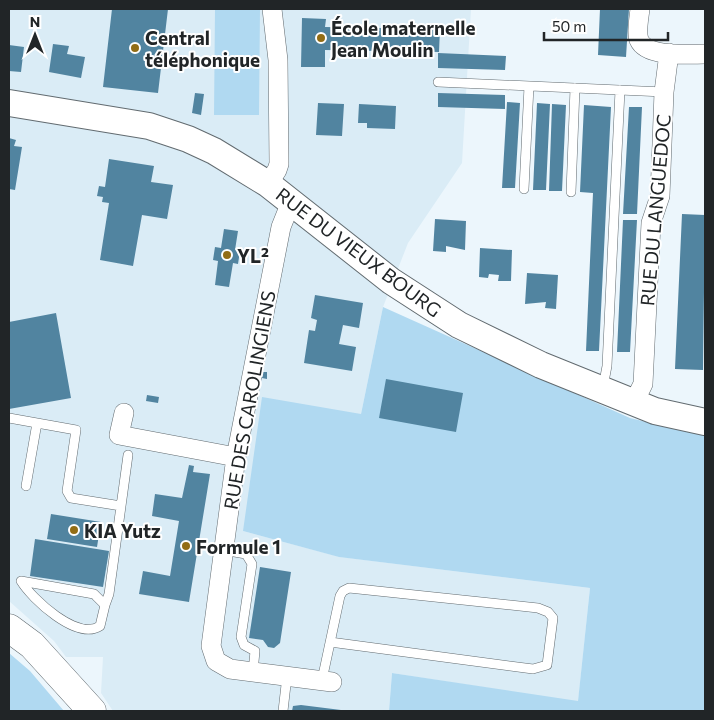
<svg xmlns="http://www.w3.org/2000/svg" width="714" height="720" viewBox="0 0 714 720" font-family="Commissioner,sans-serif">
  <rect width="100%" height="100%" fill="#ecf6fc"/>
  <path fill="#daecf6" d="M9,9H471L462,163L408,243L383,307L361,414L243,531L340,557L590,588L578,702L392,673L389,711H113L101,693L103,657H66L54,641L9,601Z"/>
  <path fill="#b0d9f1" d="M215,9H260L259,115H214Z
    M383,307L630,418L705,436V711H389L392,673L578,701L590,588L339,557L243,531L262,397L361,414Z
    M9,653L30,671L64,711H9Z"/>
  <path fill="#5184a0" d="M112,9H168L158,93L103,87Z
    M600,9H629L626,57L598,55Z
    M302,18L326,19L325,27L440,29L439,52L325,50V67H301Z
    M53,44L69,46L67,54L85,57L81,78L49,72Z
    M9,45L24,47L21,72L9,71Z
    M438,53L506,56L505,70L438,68Z
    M195,93L204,94L201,115L192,113Z
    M438,93L505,95V109L438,107Z
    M507,102L520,103L515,188H502Z
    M318,103L344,104L342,136L316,135Z
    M537,103L550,104L546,190H533Z
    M359,104L396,106L395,129L367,128V123H358Z
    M552,104L566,105L562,191H549Z
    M584,105L611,107L599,351H586L593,193L580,192Z
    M629,107H642L637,214H623Z
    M9,138L16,140L14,146L22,147L15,190L9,189Z
    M109,159L154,166L151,182L173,185L167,219L142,215L133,266L100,260L109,203L102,202L103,197L97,196L99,186L105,187Z
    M682,214L705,215L703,370L675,369Z
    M435,219L466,221L465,250L446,246V252L433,251Z
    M623,220H637L630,352H617Z
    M224,229L238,231L235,250L240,251L238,264L233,263L229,287L215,285L218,261L213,260L215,247L221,248Z
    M480,248L512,250L511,281H498L499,275L489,274L488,278L479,277Z
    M527,273L558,275L556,309L545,308L546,302L525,304Z
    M315,295L363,303L359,328L343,325L339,344L356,347L352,371L304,363L309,330L315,331L317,320L311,318Z
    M56,313L71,398L9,409V322Z
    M263,372H267V379L262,378Z
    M386,379L463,393L456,432L379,418Z
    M147,395L159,397L158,403L146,401Z
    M189,465L194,466L193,472L210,474L189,602L139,594L143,571L170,576L179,521L152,516L155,494L182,498Z
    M51,514L101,522L97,547L47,539Z
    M35,539L109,551L103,587L30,576Z
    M260,567L291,572L280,643L274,648L268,647L263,640L249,638Z
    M301,705L341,710V711H292L293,706Z"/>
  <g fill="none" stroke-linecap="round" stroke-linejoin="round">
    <g stroke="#626b70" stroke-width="10">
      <path id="lane" d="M438,82L664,92
        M524,189L529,86
        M571,192L575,88
        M603,387L607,366L620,90
        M9,418L76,430L67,491L71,498L121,506
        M26,486L37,423
        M223,550L246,554L252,564L241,637L244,645L255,651L253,672
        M21,581L94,594L105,605L100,626C77,641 32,599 21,581Z
        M105,605L109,594L128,455
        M322,680L340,596L343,591L349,588L538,608L548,612L553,618L547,665L533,669L330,642
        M283,711L287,676"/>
    </g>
    <g stroke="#626b70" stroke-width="20">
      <path id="street" d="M640,9C639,18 636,32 639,40C647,58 689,54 705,54
        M268,184L277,170L279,164L278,60L272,9
        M291,202L281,227L236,457L211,646L216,661L230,669L332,682
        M634,402L643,384L651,223L660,196L664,92L669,53
        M124,413L119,435L236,457"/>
    </g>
    <g stroke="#626b70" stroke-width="28">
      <path id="secondary" d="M9,103L149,126L188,139L214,151L268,184L391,281L459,325L541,365L655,411L705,422"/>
    </g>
    <g stroke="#626b70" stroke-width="29">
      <path id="highway" d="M9,628L32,645L92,711"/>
    </g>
    <use href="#lane" stroke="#fff" stroke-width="9"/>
    <use href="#street" stroke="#fff" stroke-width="19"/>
    <use href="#secondary" stroke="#fff" stroke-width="26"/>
    <use href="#highway" stroke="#fff" stroke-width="28"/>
  </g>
  <g fill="#926d15" stroke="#fff" stroke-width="2">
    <circle cx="321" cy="38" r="5"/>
    <circle cx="135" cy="48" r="5"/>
    <circle cx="227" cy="255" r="5"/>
    <circle cx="74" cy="530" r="5"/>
    <circle cx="186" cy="546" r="5"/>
  </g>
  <g text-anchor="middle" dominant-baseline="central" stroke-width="4" stroke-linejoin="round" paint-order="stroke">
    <g font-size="19" font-weight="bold" fill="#212527" stroke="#fff" text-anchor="start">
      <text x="331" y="27">École maternelle<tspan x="331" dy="22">Jean Moulin</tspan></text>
      <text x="145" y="37">Central<tspan x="145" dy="22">téléphonique</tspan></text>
      <text x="237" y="255">YL²</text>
      <text x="84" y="530">KIA Yutz</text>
      <text x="196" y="546">Formule 1</text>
    </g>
    <g font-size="19" fill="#212527" stroke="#fff">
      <text transform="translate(655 210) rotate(-85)">RUE DU LANGUEDOC</text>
      <text transform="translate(359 252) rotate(37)">RUE DU VIEUX BOURG</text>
      <text transform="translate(249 400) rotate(-80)">RUE DES CAROLINGIENS</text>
    </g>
  </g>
  <rect width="714" height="720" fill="none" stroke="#212527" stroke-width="20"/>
  <g transform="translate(35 35)" stroke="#ffffff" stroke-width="4" paint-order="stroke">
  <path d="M0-4L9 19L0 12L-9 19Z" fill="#212527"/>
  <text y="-8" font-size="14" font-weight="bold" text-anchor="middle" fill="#212527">N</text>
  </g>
  <path d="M544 32v8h124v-8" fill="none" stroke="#212527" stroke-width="2.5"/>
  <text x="552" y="32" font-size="15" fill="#212527" stroke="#ffffff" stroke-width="4" paint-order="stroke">50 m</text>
</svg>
